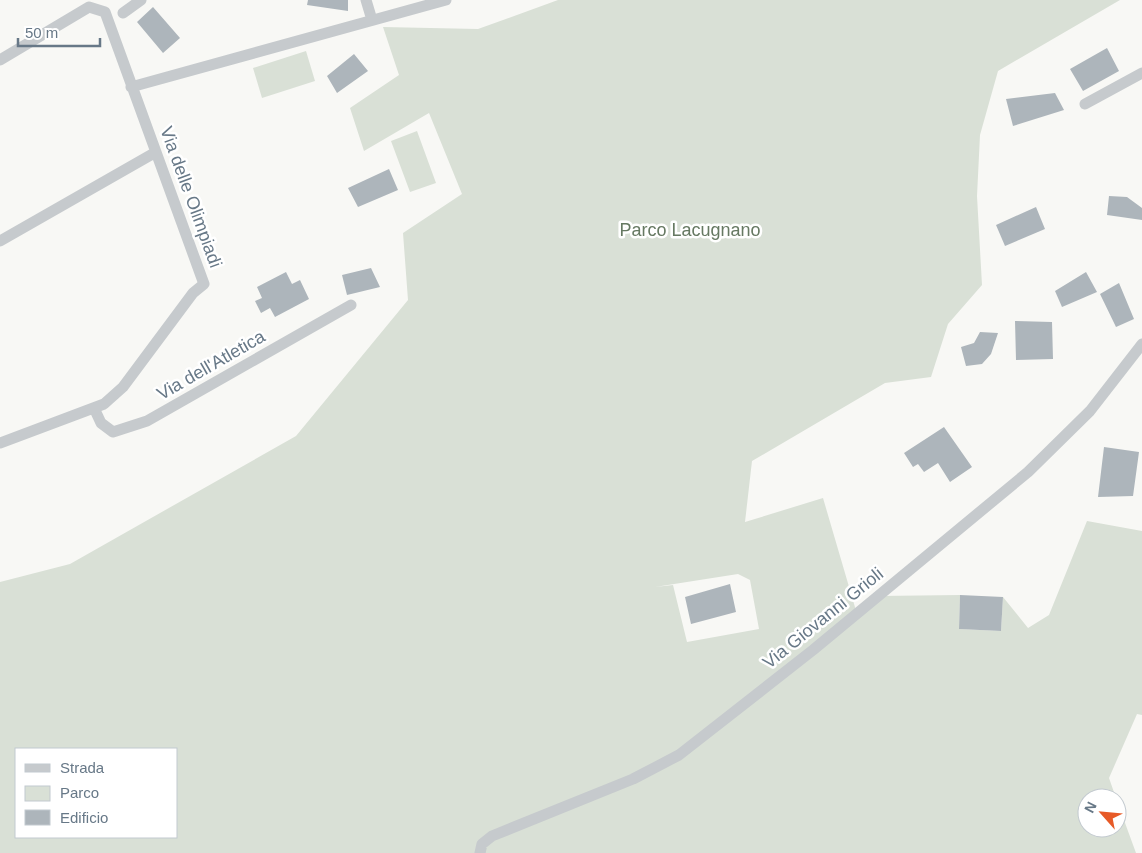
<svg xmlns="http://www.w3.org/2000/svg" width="1142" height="853" viewBox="0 0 1142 853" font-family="Arial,sans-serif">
  <rect width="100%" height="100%" fill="#f8f8f5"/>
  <path fill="#d9e0d6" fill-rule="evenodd" d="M558,0H1120L998,71L980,135L977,196L982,285L948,324L931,377L885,383L752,461L745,522L823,498L857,614L878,596L960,595L959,629L1001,631L1003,597L1028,628L1049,615L1087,521L1142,531V715L1137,714L1109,778L1116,798H1087V828H1117V801L1136,853H0V582L70,564L296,436L408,300L403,233L462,194L429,113L364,151L350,108L399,75L383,27L478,29ZM738,574L750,580L759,629L687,642L673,585L655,587ZM16,749H176V837H16Z
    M306,51L315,81L262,98L253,68Z
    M417,131L436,183L410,192L391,141Z"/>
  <path fill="#adb5bb" d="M308,0H348V11L307,5Z
    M153,7L180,38L163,53L137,22Z
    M1107,48L1119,71L1083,91L1070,69Z
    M354,54L368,71L337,93L327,76Z
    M1055,93L1064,110L1013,126L1006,99Z
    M389,169L398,190L358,207L348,188Z
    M1109,196L1127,197L1142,208V220L1107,215Z
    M1036,207L1045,229L1005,246L996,225Z
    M371,268L380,287L347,295L342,275Z
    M286,272L292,284L300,280L309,299L275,317L270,308L261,313L255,301L262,298L257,287Z
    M1086,272L1097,292L1062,307L1055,291Z
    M1119,283L1134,319L1116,327L1100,294Z
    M1015,321L1052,322L1053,359L1016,360Z
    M980,332L998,333L991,354L982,364L966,366L961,347L974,343Z
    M944,427L972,467L950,482L938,463L924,472L918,464L913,467L904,453Z
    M1104,447L1139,452L1133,496L1098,497Z
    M730,584L736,612L691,624L685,597Z
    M960,595L1003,597L1001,631L959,629Z"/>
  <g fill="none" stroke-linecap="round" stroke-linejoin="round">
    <path stroke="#c6cacd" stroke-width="11" d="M366,0L372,20
      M123,13L141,0
      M0,60L89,7L105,12L204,284L193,293L123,387L104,404L0,443
      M131,87L446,0
      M1085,104L1142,73
      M0,241L156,152
      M94,408L101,423L113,432L147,421L351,305
      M480,853L482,844L492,836L633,779L679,755L813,650L1028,472L1090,411L1142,344"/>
  </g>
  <g text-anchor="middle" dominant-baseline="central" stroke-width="5" stroke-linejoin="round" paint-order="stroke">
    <g font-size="18" fill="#677887" stroke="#fff">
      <text transform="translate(191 197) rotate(70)">Via delle Olimpiadi</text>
      <text transform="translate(211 365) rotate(-30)">Via dell'Atletica</text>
      <text transform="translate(823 618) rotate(-39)">Via Giovanni Grioli</text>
    </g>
    <g font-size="18" fill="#667962" stroke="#fff">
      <text x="690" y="230">Parco Lacugnano</text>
    </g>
  </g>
  <rect x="15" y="748" width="162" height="90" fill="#ffffff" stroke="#c2c9cf"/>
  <rect x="25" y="764" width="25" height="8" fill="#c6cacd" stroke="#c2c9cf"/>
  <text x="60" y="773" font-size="15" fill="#677887">Strada</text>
  <rect x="25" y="786" width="25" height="15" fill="#d9e0d6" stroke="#c2c9cf"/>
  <text x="60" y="798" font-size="15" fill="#677887">Parco</text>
  <rect x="25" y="810" width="25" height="15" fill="#adb5bb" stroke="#c2c9cf"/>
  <text x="60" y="823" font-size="15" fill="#677887">Edificio</text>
  <g transform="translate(1102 813) rotate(297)"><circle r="24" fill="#ffffff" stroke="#c2c9cf"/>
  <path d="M0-4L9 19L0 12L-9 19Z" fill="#e75a27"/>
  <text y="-8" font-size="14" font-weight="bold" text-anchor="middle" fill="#677887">N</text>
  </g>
  <path d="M18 38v8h82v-8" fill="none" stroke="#677887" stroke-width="2.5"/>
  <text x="25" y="38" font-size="15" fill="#677887" stroke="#ffffff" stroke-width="4" paint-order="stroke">50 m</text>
</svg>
